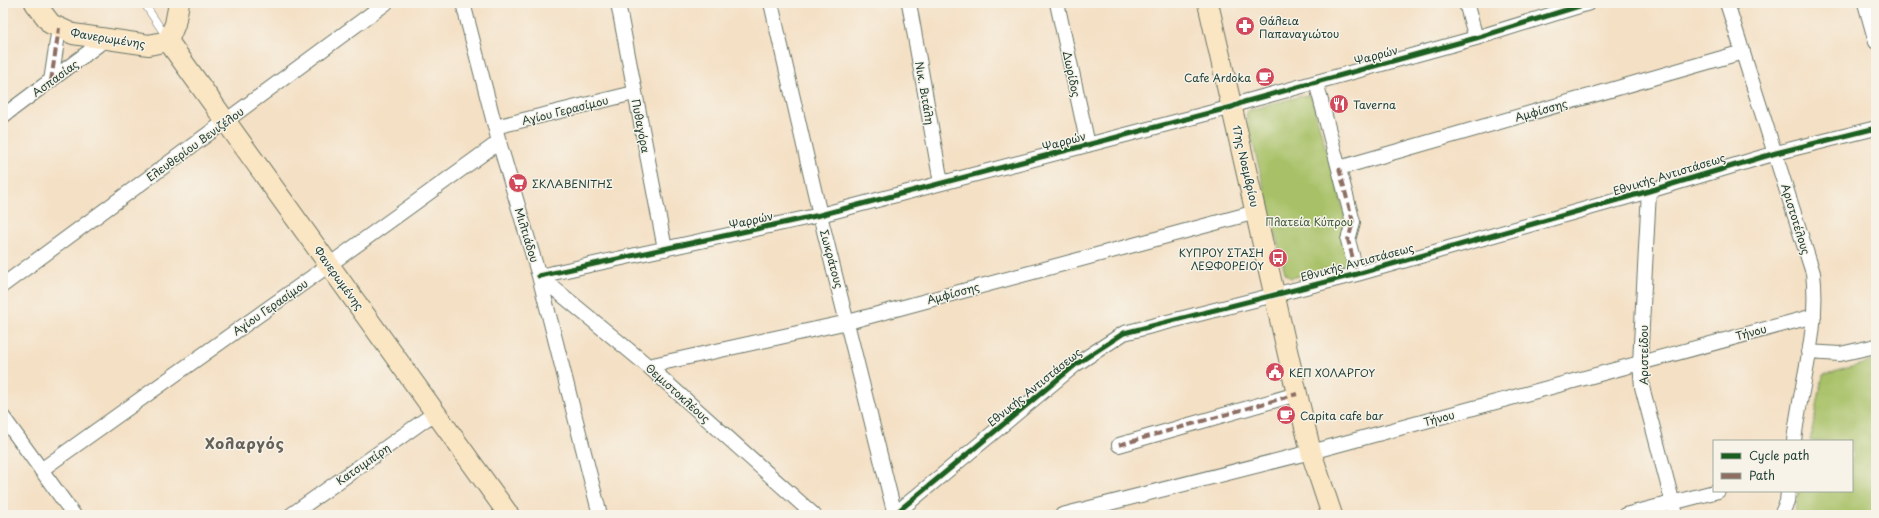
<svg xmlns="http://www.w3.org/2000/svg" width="1879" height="518" viewBox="0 0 1879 518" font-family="'Playpen Sans',sans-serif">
  <rect width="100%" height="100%" fill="#f7f3e8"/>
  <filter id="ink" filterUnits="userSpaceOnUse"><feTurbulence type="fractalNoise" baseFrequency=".025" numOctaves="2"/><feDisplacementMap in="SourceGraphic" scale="8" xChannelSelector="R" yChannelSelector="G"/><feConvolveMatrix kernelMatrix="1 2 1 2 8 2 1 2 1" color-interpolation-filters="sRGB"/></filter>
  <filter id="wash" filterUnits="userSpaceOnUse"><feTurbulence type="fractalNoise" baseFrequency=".012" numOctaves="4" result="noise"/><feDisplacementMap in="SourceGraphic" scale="16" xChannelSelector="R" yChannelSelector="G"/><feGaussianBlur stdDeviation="0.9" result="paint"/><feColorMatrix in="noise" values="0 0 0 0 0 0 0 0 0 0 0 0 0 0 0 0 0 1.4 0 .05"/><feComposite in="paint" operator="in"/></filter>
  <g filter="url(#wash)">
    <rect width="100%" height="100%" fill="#f4e0c5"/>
    <path fill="#a8c167" stroke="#647f4e" d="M1305,95L1311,97L1348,225L1351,263L1291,278L1286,275L1284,269L1246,115L1248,111L1254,109Z
      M1876,360V515H1794L1799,491H1852V441H1810L1823,375Z"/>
  </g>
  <g filter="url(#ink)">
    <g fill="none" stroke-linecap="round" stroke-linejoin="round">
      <g stroke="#6a7667" stroke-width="8">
        <path id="lane" d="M144,3L167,38"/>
      </g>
      <g stroke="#6a7667" stroke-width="16">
        <path id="street" d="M463,3L499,142L539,276L600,515
          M618,3L665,249
          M771,3L820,215L895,515
          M909,3L941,183
          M1057,3L1088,145
          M1466,3L1476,38
          M1727,3L1813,273C1820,329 1800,386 1794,441
          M1865,3L1876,42
          M51,81L59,28
          M1316,82L1353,222L1348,240L1357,274
          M3,116L106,39
          M495,127L634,93
          M1339,168L1743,52
          M1649,191L1640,363L1642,387L1676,515
          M539,276L820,215L1232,107L1244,102L1476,38L1589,3
          M539,276L648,366L814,515
          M3,285L386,3
          M1808,352L1840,354L1876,346
          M648,366L848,322L1256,212
          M3,417L74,515
          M1119,445L1297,394
          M41,470L329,265L499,142
          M895,514L1075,365L1124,333L1357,274L1649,191L1776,153L1876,128
          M291,515L436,412
          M1062,515L1311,452L1814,316
          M1625,515L1718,491
          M1781,515L1787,502L1788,491"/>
      </g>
      <g stroke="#6a7667" stroke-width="22">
        <path id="secondary" d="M35,3L51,24L73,34L149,45L168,41
          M1208,3L1297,394L1311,452L1332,515
          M168,41L509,515
          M168,41L175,24L179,3"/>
      </g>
      <use href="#lane" stroke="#fff" stroke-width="7"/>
      <use href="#street" stroke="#fff" stroke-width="14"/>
      <use href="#secondary" stroke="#fbe6c4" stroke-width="20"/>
      <path stroke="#8d6e63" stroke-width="4" stroke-dasharray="8 4" stroke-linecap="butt" d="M51,81L59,28
        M1339,168L1353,222L1348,240L1357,274
        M1119,445L1297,394"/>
      <g stroke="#f7f3e8" stroke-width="8">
        <path id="cycleway" d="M539,276L820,215L1232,107L1244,102L1476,38L1589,3
          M895,514L1075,365L1124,333L1357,274L1649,191L1776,153L1876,128"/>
      </g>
      <use href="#cycleway" stroke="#1b5e20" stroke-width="5"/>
    </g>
  </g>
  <defs>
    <g id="pharmacy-disc" transform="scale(1)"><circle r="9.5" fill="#d1495b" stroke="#f7f3e8"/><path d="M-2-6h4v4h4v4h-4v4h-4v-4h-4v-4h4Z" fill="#fff"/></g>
    <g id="cafe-disc" transform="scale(1)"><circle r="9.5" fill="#d1495b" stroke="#f7f3e8"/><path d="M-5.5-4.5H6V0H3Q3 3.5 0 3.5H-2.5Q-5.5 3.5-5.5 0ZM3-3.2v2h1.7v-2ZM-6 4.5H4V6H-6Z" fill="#fff"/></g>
    <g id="restaurant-disc" transform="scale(1)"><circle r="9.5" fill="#d1495b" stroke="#f7f3e8"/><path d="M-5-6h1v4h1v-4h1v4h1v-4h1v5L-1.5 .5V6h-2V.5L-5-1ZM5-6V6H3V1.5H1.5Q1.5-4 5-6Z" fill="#fff"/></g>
    <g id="supermarket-disc" transform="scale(1)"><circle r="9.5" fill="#d1495b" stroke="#f7f3e8"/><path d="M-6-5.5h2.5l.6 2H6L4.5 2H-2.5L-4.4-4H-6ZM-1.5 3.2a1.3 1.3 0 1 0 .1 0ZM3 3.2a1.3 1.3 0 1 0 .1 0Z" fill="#fff"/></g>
    <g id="bus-disc" transform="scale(1)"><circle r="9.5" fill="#d1495b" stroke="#f7f3e8"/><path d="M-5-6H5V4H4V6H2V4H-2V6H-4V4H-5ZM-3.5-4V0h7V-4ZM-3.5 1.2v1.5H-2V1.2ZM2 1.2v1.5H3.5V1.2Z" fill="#fff"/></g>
    <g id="civic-disc" transform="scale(1)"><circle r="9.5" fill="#d1495b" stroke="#f7f3e8"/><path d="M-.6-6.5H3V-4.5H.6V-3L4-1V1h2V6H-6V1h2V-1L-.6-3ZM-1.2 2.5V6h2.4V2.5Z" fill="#fff"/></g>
  </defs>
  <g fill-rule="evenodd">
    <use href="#pharmacy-disc" x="1245" y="26"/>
    <use href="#cafe-disc" x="1265" y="77"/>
    <use href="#restaurant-disc" x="1339" y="104"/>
    <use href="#supermarket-disc" x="518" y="183"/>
    <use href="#bus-disc" x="1278" y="258"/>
    <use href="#civic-disc" x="1275" y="372"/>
    <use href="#cafe-disc" x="1286" y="415"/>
  </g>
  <g text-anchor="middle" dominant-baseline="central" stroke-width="3" stroke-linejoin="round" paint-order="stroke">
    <g font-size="11" fill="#1f3d34" stroke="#f7f3e8" text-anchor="start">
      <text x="1259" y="20">Θάλεια<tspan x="1259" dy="13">Παπαναγιώτου</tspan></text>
      <text x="1251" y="77" text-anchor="end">Cafe Ardoka</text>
      <text x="1353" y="104">Taverna</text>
      <text x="532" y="183">ΣΚΛΑΒΕΝΙΤΗΣ</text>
      <text x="1264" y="252" text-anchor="end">ΚΥΠΡΟΥ ΣΤΑΣΗ<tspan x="1264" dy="13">ΛΕΩΦΟΡΕΙΟΥ</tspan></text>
      <text x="1289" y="372">ΚΕΠ ΧΟΛΑΡΓΟΥ</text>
      <text x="1300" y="415">Capita cafe bar</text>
    </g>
    <g font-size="11" fill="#1f3d34" stroke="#f7f3e8">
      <text transform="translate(108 38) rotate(9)">Φανερωμένης</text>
      <text transform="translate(1376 55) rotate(-15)">Ψαρρών</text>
      <text transform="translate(1072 74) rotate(78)">Δωρίδος</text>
      <text transform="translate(55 78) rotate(-36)">Ασπασίας</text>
      <text transform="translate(925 93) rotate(80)">Νικ. Βιτάλη</text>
      <text transform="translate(565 110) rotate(-14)">Αγίου Γερασίμου</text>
      <text transform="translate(1541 110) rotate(-16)">Αμφίσσης</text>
      <text transform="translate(641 126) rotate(79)">Πυθαγόρα</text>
      <text transform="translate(1064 141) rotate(-15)">Ψαρρών</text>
      <text transform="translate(195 144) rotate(-36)">Ελευθερίου Βενιζέλου</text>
      <text transform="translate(1246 166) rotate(77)">17ης Νοεμβρίου</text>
      <text transform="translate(1669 174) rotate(-17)">Εθνικής Αντιστάσεως</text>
      <text transform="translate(1796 219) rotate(73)">Αριστοτέλους</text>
      <text transform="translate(751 220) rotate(-12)">Ψαρρών</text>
      <text transform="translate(527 235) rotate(73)">Μιλτιάδου</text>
      <text transform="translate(832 259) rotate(75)">Σωκράτους</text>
      <text transform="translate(1357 262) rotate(-15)">Εθνικής Αντιστάσεως</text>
      <text transform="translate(339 278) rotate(54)">Φανερωμένης</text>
      <text transform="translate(953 293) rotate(-15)">Αμφίσσης</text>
      <text transform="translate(270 307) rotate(-35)">Αγίου Γερασίμου</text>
      <text transform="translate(1751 332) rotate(-15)">Τήνου</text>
      <text transform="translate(1643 355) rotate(-90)">Αριστείδου</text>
      <text transform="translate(1034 387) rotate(-39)">Εθνικής Αντιστάσεως</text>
      <text transform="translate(678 393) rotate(42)">Θεμιστοκλέους</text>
      <text transform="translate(1439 418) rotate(-15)">Τήνου</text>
      <text transform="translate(363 464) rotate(-35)">Κατσιμπίρη</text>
    </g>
    <g font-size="11" fill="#415e41" stroke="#f7f3e8">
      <text x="1309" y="221">Πλατεία Κύπρου</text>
    </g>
    <g font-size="15" font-weight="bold" letter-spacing="1" fill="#65625b" stroke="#f7f3e8">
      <text x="245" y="442">Χολαργός</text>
    </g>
  </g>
  <rect width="1879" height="518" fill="none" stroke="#f7f3e8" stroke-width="16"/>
  <rect x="1713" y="440" width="140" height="52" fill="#f7f3e8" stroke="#a1aaa0"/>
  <rect x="1721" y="453" width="20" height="6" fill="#1b5e20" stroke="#a1aaa0"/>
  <text x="1749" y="460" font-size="12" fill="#1f3d34">Cycle path</text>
  <rect x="1721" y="473" width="20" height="6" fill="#8d6e63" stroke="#a1aaa0"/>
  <text x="1749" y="480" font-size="12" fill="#1f3d34">Path</text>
</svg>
